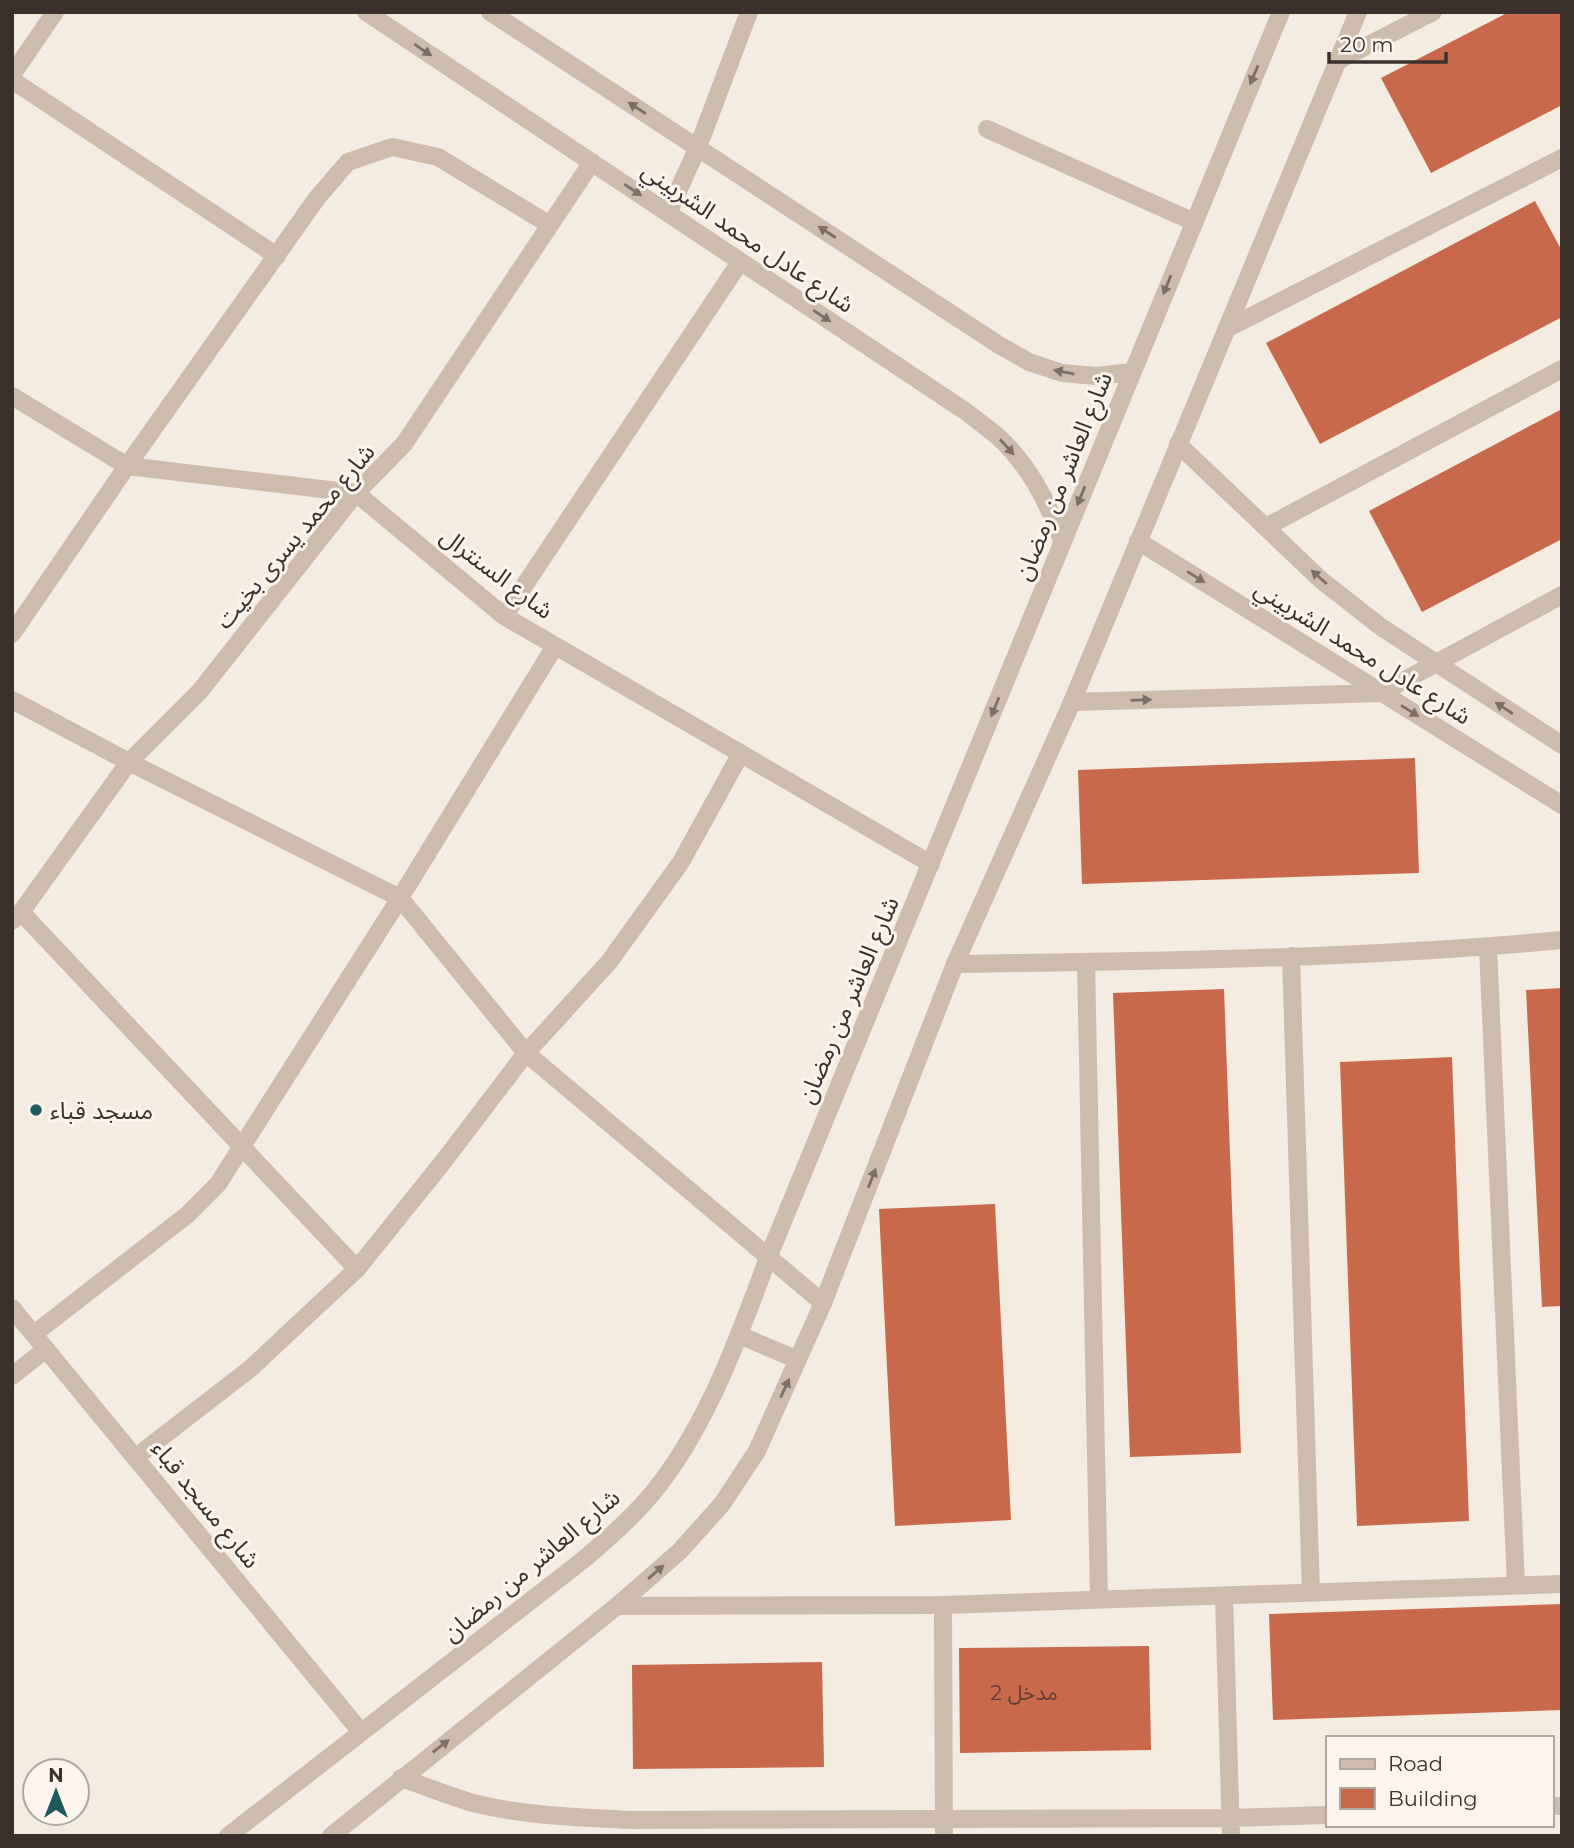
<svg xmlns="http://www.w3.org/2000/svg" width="1574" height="1848" viewBox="0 0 1574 1848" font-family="Montserrat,'Noto Sans Arabic',sans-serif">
  <rect width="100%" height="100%" fill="#f4ebe1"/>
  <path fill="#c8694b" d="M1509,12H1562V105L1431,173L1381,78Z
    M1535,201L1562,251V317L1320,444L1266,343Z
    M1562,409V539L1422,612L1369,511Z
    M1415,758L1419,873L1082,884L1078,770Z
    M1562,988V1306L1542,1307L1526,990Z
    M1224,989L1241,1453L1130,1457L1113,993Z
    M1452,1057L1469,1521L1357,1526L1340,1062Z
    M995,1204L1011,1520L895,1526L879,1209Z
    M1562,1604V1710L1273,1720L1269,1614Z
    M1149,1646L1151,1750L960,1753L959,1648Z
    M822,1662L824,1767L633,1769L632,1665Z"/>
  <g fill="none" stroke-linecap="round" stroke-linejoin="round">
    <path stroke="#cdbbac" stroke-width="18" d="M12,75L55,12
      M12,80L277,256
      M987,129L1194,222
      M21,912L357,1269
      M12,1376L46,1349
      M943,1605L944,1836"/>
    <path stroke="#cdbbac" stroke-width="18" d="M1339,60L1433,12
      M668,213L698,147L749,12
      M1226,329L1562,158
      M12,396L127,466L356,493L504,616L931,864
      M1266,527L1562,369
      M504,616L740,262
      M12,634L127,466L317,198L348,162L392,147L438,157L550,225
      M12,700L129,762L400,898L526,1053L823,1303
      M1072,702L1381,693L1562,595
      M12,921L21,912L129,762L200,691L356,493L404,444L592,162
      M1488,947L1516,1586
      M1291,956L1311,1593
      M1086,962L1099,1600
      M955,964C1157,961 1360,959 1562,940
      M12,1308L361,1732
      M34,1334L187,1215L218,1184L400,898L555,646
      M136,1457L251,1368L357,1269L443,1162L526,1053L609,962L681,862L740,755
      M1224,1597L1231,1836
      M617,1606L943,1605L1562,1584
      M401,1778C425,1786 449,1796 473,1803C525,1816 577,1817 630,1820L1230,1818L1327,1815
      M1551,1806H1562"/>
    <path stroke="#cdbbac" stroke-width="18" d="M366,12L965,411C976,419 986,427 996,435C1028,463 1047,501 1062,540
      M490,12L999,345L1029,362L1062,373L1097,376L1132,372
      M1178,444L1321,580L1381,627L1562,745
      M1138,541L1562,805
      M739,1335L798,1360
      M228,1836L583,1560C611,1536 640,1511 662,1481C711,1416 740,1333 768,1258L1281,12
      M331,1836L617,1606L680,1551L722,1504L757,1451L823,1303L955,964L1072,702L1358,12"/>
  </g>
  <defs><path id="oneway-solid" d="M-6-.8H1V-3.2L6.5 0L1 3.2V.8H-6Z" transform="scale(1.75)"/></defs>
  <g fill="#7d6f65">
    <use href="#oneway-solid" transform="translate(423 50) rotate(34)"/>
    <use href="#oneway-solid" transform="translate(1254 75) rotate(113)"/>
    <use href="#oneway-solid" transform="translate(637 108) rotate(-147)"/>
    <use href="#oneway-solid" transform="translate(633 190) rotate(34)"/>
    <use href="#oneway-solid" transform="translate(827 232) rotate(-147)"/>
    <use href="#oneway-solid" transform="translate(1167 285) rotate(112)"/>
    <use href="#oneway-solid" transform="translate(822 316) rotate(34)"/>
    <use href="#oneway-solid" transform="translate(1064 372) rotate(-169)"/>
    <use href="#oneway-solid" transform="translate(1007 447) rotate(48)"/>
    <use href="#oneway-solid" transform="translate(1081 496) rotate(112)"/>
    <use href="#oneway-solid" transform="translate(1196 577) rotate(32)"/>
    <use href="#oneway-solid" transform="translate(1319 577) rotate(-138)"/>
    <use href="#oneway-solid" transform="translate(1141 700) rotate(-2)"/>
    <use href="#oneway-solid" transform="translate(995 707) rotate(112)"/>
    <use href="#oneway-solid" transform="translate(1504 708) rotate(-147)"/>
    <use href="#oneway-solid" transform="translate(1410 711) rotate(32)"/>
    <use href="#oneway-solid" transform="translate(872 1178) rotate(-69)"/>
    <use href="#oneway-solid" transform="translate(785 1388) rotate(-65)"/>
    <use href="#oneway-solid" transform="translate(656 1572) rotate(-41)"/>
    <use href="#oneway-solid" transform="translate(441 1746) rotate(-38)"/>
  </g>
  <circle fill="#1f5a5e" stroke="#fbf5ee" stroke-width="2.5" cx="36" cy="1110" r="7"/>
  <g text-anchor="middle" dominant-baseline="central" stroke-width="6" stroke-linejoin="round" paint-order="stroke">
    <g font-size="21" fill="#5e3e33">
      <text x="1024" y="1692">مدخل 2</text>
    </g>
    <g font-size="24" fill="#3b302b" stroke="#fbf5ee">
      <text transform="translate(748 237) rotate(34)">شارع عادل محمد الشربيني</text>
      <text transform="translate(1063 476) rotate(-68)">شارع العاشر من رمضان</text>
      <text transform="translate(295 536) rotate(-50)">شارع محمد يسرى بخيت</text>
      <text transform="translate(497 573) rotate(37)">شارع السنترال</text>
      <text transform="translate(1363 652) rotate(32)">شارع عادل محمد الشربيني</text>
      <text transform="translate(848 1000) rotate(-67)">شارع العاشر من رمضان</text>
      <text transform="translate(206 1504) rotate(51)">شارع مسجد قباء</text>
      <text transform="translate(531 1565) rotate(-40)">شارع العاشر من رمضان</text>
    </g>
    <g font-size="24" fill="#3b302b" stroke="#fbf5ee" text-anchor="start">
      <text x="50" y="1110">مسجد قباء</text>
    </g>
  </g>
  <rect width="1574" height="1848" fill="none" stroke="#3b302b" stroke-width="28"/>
  <rect x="1326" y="1736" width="228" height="91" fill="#fbf5ee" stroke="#aea6a0" stroke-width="2"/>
  <rect x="1340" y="1759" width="35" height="10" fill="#cdbbac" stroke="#aea6a0" stroke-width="2"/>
  <text x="1388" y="1771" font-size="21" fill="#3b302b">Road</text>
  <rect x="1340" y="1788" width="35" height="21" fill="#c8694b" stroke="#aea6a0" stroke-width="2"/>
  <text x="1388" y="1806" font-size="21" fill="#3b302b">Building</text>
  <g transform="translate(56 1792)"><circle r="33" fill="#fbf5ee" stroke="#aea6a0" stroke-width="2"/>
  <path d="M0-5L12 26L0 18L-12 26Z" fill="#1f5a5e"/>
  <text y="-10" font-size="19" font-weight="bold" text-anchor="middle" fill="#3b302b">N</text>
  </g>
  <path d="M1329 52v10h117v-10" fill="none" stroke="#3b302b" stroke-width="3.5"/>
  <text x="1340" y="52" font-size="21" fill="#3b302b" stroke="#fbf5ee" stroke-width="5" paint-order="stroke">20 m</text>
</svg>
